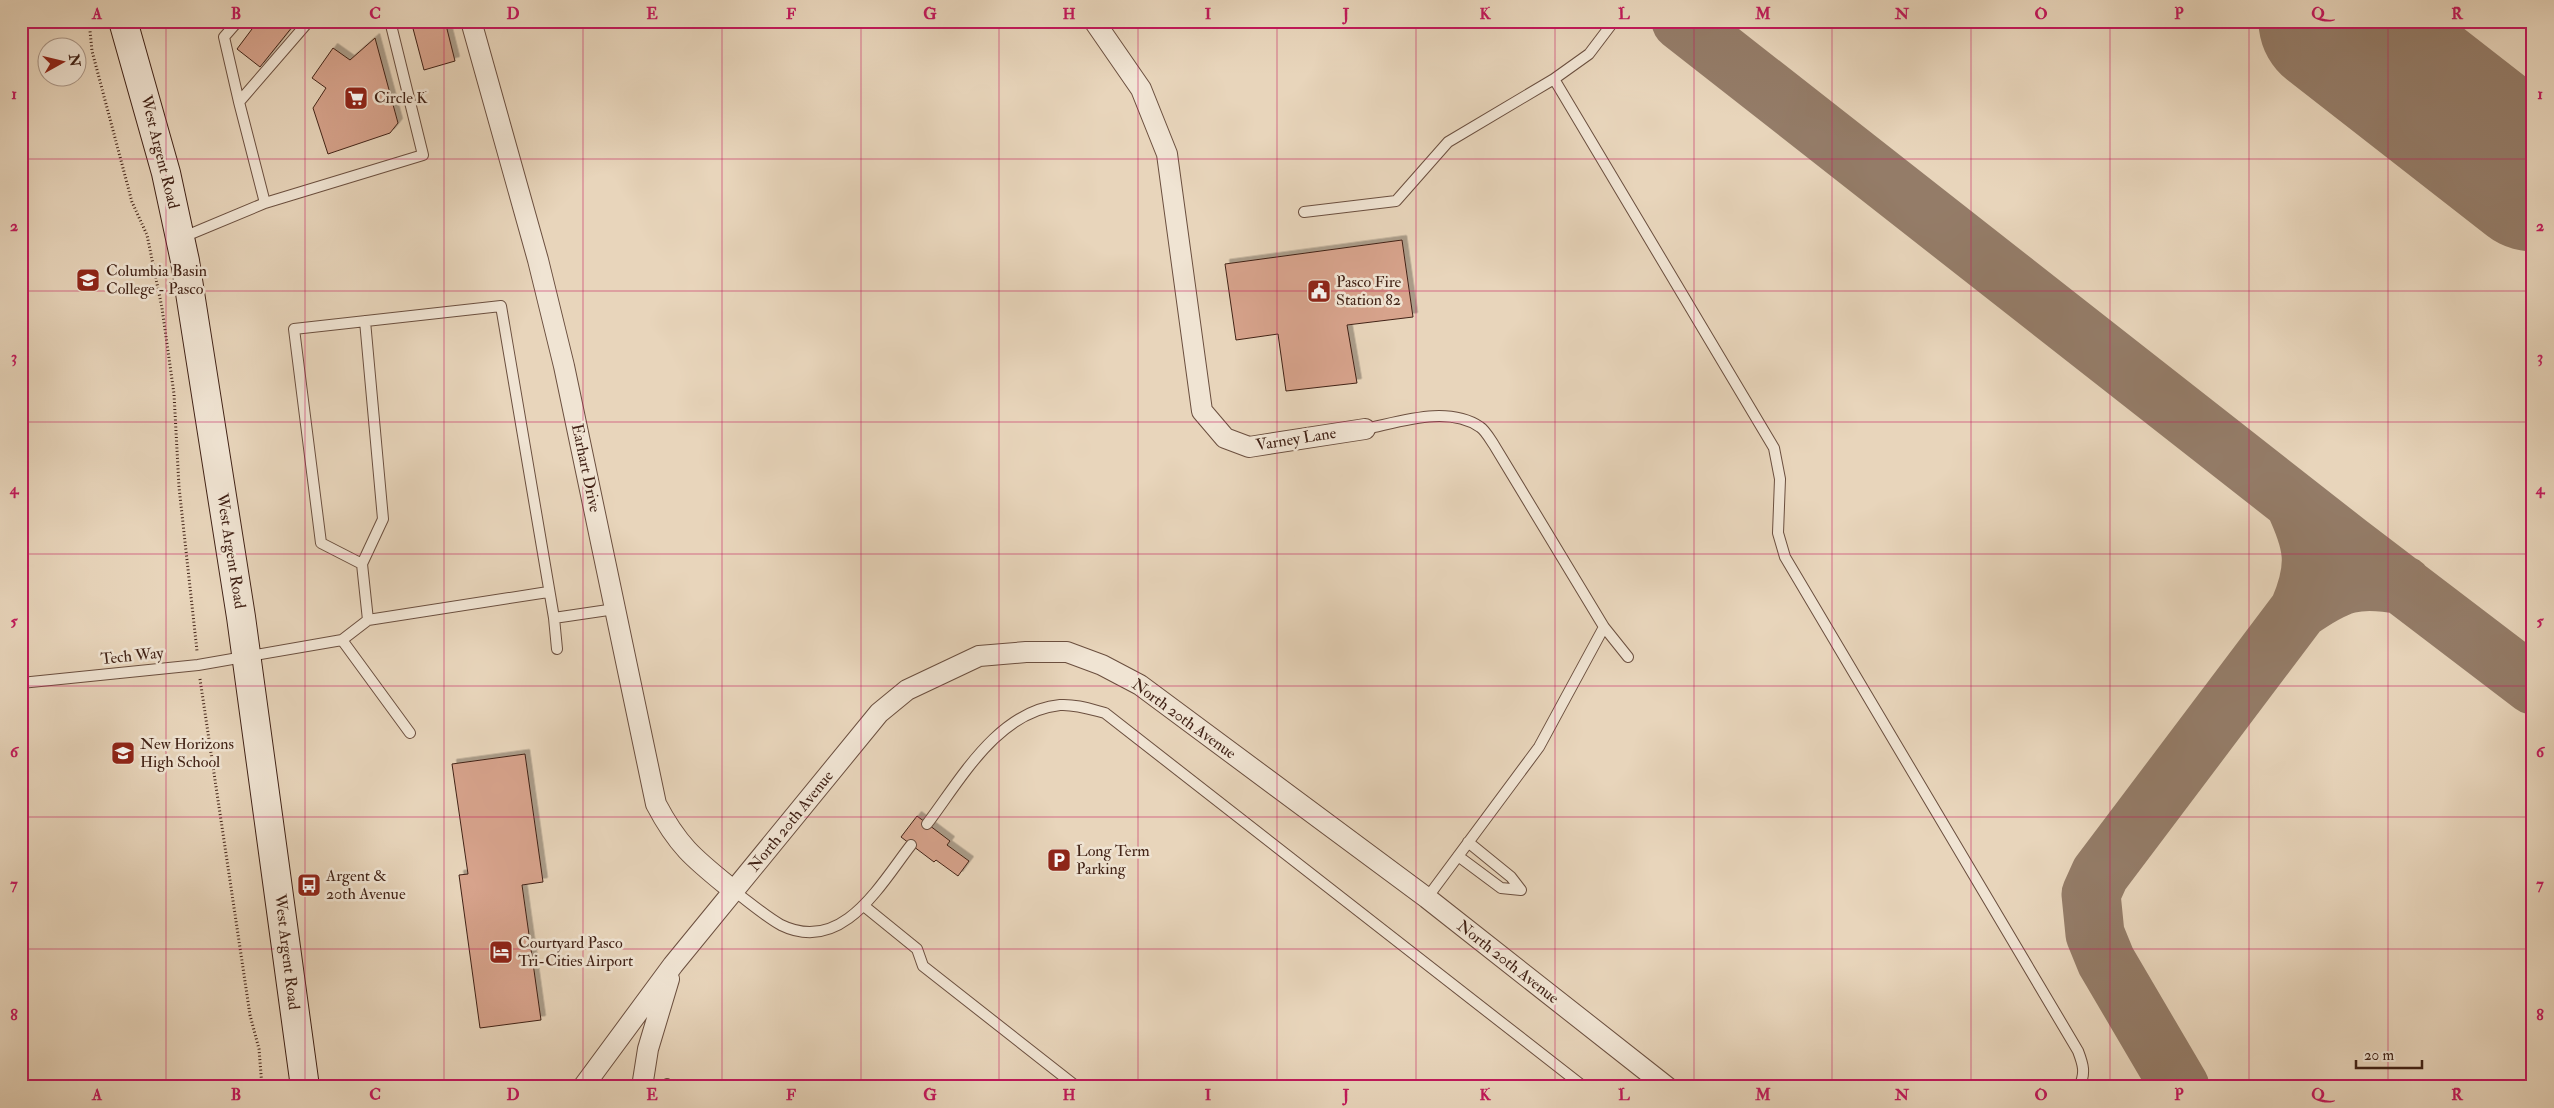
<svg xmlns="http://www.w3.org/2000/svg" width="2554" height="1108" viewBox="0 0 2554 1108" font-family="'IM FELL Double Pica',serif">
  <defs>
    <filter id="shadow"><feDropShadow dx="4.5" dy="-4.5" stdDeviation="0" flood-color="#0004"/></filter>
  </defs>
  <rect width="100%" height="100%" fill="#e8d5bb"/>
  <filter id="stains"><feTurbulence type="fractalNoise" baseFrequency=".004" numOctaves="4"/><feColorMatrix values="0 0 0 0 .2 0 0 0 0 .09 0 0 0 0 .02 0 0 0 .5 -.17"/></filter>
  <radialGradient id="worn" r=".72"><stop offset=".6" stop-color="#630" stop-opacity="0"/><stop offset="1" stop-color="#630" stop-opacity=".3"/></radialGradient>
  <g fill="none" stroke-linecap="round" stroke-linejoin="round">
    <path stroke="#947c68" stroke-width="59" d="M1681,21L2348,544L2533,685
      M2294,502C2314,544 2318,566 2299,610C2338,583 2355,576 2403,585
      M2180,1087L2106,961L2095,934L2091,894L2100,874L2299,610"/>
    <path stroke="#947c68" stroke-width="149" d="M2333,21L2533,177"/>
  </g>
  <path fill="#d7a38c" stroke="#412216" filter="url(#shadow)" d="M258,21H297L260,67L237,49Z
    M411,21H445L455,61L424,70Z
    M375,38L398,123L390,133L328,154L313,108L326,88L312,78L333,48L350,60Z
    M1402,240L1413,317L1347,325L1357,383L1286,391L1278,334L1236,340L1225,264Z
    M525,754L543,882L522,885L541,1020L480,1028L459,875L468,874L452,764Z
    M917,816L950,841L947,845L969,861L958,876L936,860L934,862L901,837Z"/>
  <g fill="none" stroke-linecap="round" stroke-linejoin="round">
    <g stroke="#6b4f3f" stroke-width="12">
      <path id="service" d="M238,21L224,37L239,102
        M1554,79L1589,54L1614,21
        M265,203L423,155L390,21
        M1304,212L1396,201L1448,142L1554,79L1774,448L1780,479L1778,533L1785,557L2078,1051C2083,1064 2086,1073 2079,1087
        M181,238L265,203L239,102L309,21
        M1365,429C1400,422 1447,405 1480,427C1485,430 1490,439 1494,445L1604,627L1628,657
        M362,564L383,519L365,321
        M548,592L368,620L362,564L321,543L294,329L501,306L554,618
        M342,640L410,733
        M557,649L554,618L615,609
        M21,683L198,665L342,640L368,620
        M927,824C961,779 998,711 1060,705C1075,704 1090,709 1105,713L1584,1087
        M1468,842L1511,877L1521,890
        M1458,856L1501,888L1521,890
        M734,891C749,902 765,916 781,925C842,955 880,885 911,845
        M1427,898L1539,747L1604,627
        M864,906L917,949L923,966L1077,1087
        M666,1087L667,1084"/>
    </g>
    <g stroke="#6b4f3f" stroke-width="22">
      <path id="minor" d="M471,21L538,260L564,366L656,804C679,848 696,860 734,891
        M1094,21L1141,89L1167,154L1202,411L1225,438L1249,447L1365,429
        M583,1087L673,965L879,713L907,690L979,656L1026,652H1067L1102,665L1140,685L1427,898L1667,1087
        M642,1087L648,1049L669,979"/>
    </g>
    <g stroke="#412216" stroke-width="30">
      <path id="secondary" d="M123,21L166,173L185,261L241,617L305,1087"/>
    </g>
    <path stroke="#412216" stroke-width="3" stroke-dasharray="1 2.5" stroke-linecap="butt" d="M89,21L92,51L132,202L147,235L162,308L174,394L179,487L197,651
      M200,679L250,1015L259,1049L262,1087"/>
    <use href="#service" stroke="#f0e4d3" stroke-width="10"/>
    <use href="#minor" stroke="#f0e4d3" stroke-width="20"/>
    <use href="#secondary" stroke="#f0e4d3" stroke-width="28"/>
  </g>
  <path fill="none" stroke="#c2185b" stroke-width="1" stroke-opacity="0.55" d="M166,21V1087M305,21V1087M444,21V1087M583,21V1087M722,21V1087M861,21V1087M999,21V1087M1138,21V1087M1277,21V1087M1416,21V1087M1555,21V1087M1694,21V1087M1832,21V1087M1971,21V1087M2110,21V1087M2249,21V1087M2388,21V1087M21,159H2533M21,291H2533M21,422H2533M21,554H2533M21,686H2533M21,817H2533M21,949H2533"/>
  <defs>
    <g id="supermarket-square" transform="scale(1.25)"><rect x="-9" y="-9" width="18" height="18" rx="4" fill="#8f2418" stroke="#f0e4d3"/><path d="M-6-5.5h2.5l.6 2H6L4.5 2H-2.5L-4.4-4H-6ZM-1.5 3.2a1.3 1.3 0 1 0 .1 0ZM3 3.2a1.3 1.3 0 1 0 .1 0Z" fill="#fff"/></g>
    <g id="university-square" transform="scale(1.25)"><rect x="-9" y="-9" width="18" height="18" rx="4" fill="#8f2418" stroke="#f0e4d3"/><path d="M0-5L7-2L0 1L-7-2ZM-4 1L0 2.5L4 1V4Q0 6-4 4Z" fill="#fff"/></g>
    <g id="civic-square" transform="scale(1.25)"><rect x="-9" y="-9" width="18" height="18" rx="4" fill="#8f2418" stroke="#f0e4d3"/><path d="M-.6-6.5H3V-4.5H.6V-3L4-1V1h2V6H-6V1h2V-1L-.6-3ZM-1.2 2.5V6h2.4V2.5Z" fill="#fff"/></g>
    <g id="school-square" transform="scale(1.25)"><rect x="-9" y="-9" width="18" height="18" rx="4" fill="#8f2418" stroke="#f0e4d3"/><path d="M0-5L7-2L0 1L-7-2ZM-4 1L0 2.5L4 1V4Q0 6-4 4Z" fill="#fff"/></g>
    <g id="parking-square" transform="scale(1.25)"><rect x="-9" y="-9" width="18" height="18" rx="4" fill="#8f2418" stroke="#f0e4d3"/><path d="M-3.5-5.5H1a3.5 3.5 0 0 1 0 7H-1V5.5H-3.5ZM-1-3.4V-.6H.8a1.4 1.4 0 0 0 0-2.8Z" fill="#fff"/></g>
    <g id="bus-square" transform="scale(1.25)"><rect x="-9" y="-9" width="18" height="18" rx="4" fill="#8f2418" stroke="#f0e4d3"/><path d="M-5-6H5V4H4V6H2V4H-2V6H-4V4H-5ZM-3.5-4V0h7V-4ZM-3.5 1.2v1.5H-2V1.2ZM2 1.2v1.5H3.5V1.2Z" fill="#fff"/></g>
    <g id="hotel-square" transform="scale(1.25)"><rect x="-9" y="-9" width="18" height="18" rx="4" fill="#8f2418" stroke="#f0e4d3"/><path d="M-6-4.5h1.5V1H6V5H4.5V3h-9V5H-6ZM-4 0a1.8 1.8 0 1 1 3.6 0ZM.5 0V-2.5h3Q6-2.5 6 0Z" fill="#fff"/></g>
  </defs>
  <g fill-rule="evenodd">
    <use href="#supermarket-square" x="356" y="98"/>
    <use href="#university-square" x="88" y="280"/>
    <use href="#civic-square" x="1319" y="291"/>
    <use href="#school-square" x="123" y="753"/>
    <use href="#parking-square" x="1059" y="860"/>
    <use href="#bus-square" x="309" y="885"/>
    <use href="#hotel-square" x="501" y="952"/>
  </g>
  <g text-anchor="middle" dominant-baseline="central" stroke-width="5" stroke-linejoin="round" paint-order="stroke">
    <g font-size="16" fill="#412216" stroke="#f0e4d3" text-anchor="start">
      <text x="374" y="98">Circle K</text>
      <text x="106" y="271">Columbia Basin<tspan x="106" dy="18">College - Pasco</tspan></text>
      <text x="1336" y="282">Pasco Fire<tspan x="1336" dy="18">Station 82</tspan></text>
      <text x="140" y="744">New Horizons<tspan x="140" dy="18">High School</tspan></text>
      <text x="1076" y="851">Long Term<tspan x="1076" dy="18">Parking</tspan></text>
      <text x="326" y="876">Argent &amp;<tspan x="326" dy="18">20th Avenue</tspan></text>
      <text x="518" y="943">Courtyard Pasco<tspan x="518" dy="18">Tri-Cities Airport</tspan></text>
    </g>
    <g font-size="16" fill="#412216" stroke="#f0e4d3">
      <text transform="translate(160 152) rotate(76)">West Argent Road</text>
      <text transform="translate(1296 439) rotate(-9)">Varney Lane</text>
      <text transform="translate(586 468) rotate(78)">Earhart Drive</text>
      <text transform="translate(231 551) rotate(81)">West Argent Road</text>
      <text transform="translate(132 656) rotate(-6)">Tech Way</text>
      <text transform="translate(1184 719) rotate(36)">North 20th Avenue</text>
      <text transform="translate(791 821) rotate(-51)">North 20th Avenue</text>
      <text transform="translate(287 952) rotate(83)">West Argent Road</text>
      <text transform="translate(1508 962) rotate(38)">North 20th Avenue</text>
    </g>
  </g>
  <rect width="2554" height="1108" fill="none" stroke="#e8d5bb" stroke-width="55"/>
  <g transform="translate(62 62) rotate(82)"><circle r="24" fill="#f0e4d3" stroke="#aa9687"/>
  <path d="M0-4L9 19L0 12L-9 19Z" fill="#8f2418"/>
  <text y="-8" font-size="14" font-weight="bold" text-anchor="middle" fill="#412216">N</text>
  </g>
  <path d="M2356 1060v8h66v-8" fill="none" stroke="#412216" stroke-width="2.5"/>
  <text x="2364" y="1060" font-size="15" fill="#412216" stroke="#f0e4d3" stroke-width="4" paint-order="stroke">20 m</text>
  <rect x="28" y="28" width="2498" height="1052" fill="none" stroke="#c2185b" stroke-width="2"/>
  <g font-size="16" text-anchor="middle" font-weight="bold" fill="#c2185b">
    <text x="97" y="19">A</text>
    <text x="236" y="19">B</text>
    <text x="375" y="19">C</text>
    <text x="513" y="19">D</text>
    <text x="652" y="19">E</text>
    <text x="791" y="19">F</text>
    <text x="930" y="19">G</text>
    <text x="1069" y="19">H</text>
    <text x="1208" y="19">I</text>
    <text x="1346" y="19">J</text>
    <text x="1485" y="19">K</text>
    <text x="1624" y="19">L</text>
    <text x="1763" y="19">M</text>
    <text x="1902" y="19">N</text>
    <text x="2041" y="19">O</text>
    <text x="2179" y="19">P</text>
    <text x="2318" y="19">Q</text>
    <text x="2457" y="19">R</text>
    <text x="14" y="99">1</text>
    <text x="2540" y="99">1</text>
    <text x="14" y="231">2</text>
    <text x="2540" y="231">2</text>
    <text x="14" y="362">3</text>
    <text x="2540" y="362">3</text>
    <text x="14" y="494">4</text>
    <text x="2540" y="494">4</text>
    <text x="14" y="626">5</text>
    <text x="2540" y="626">5</text>
    <text x="14" y="757">6</text>
    <text x="2540" y="757">6</text>
    <text x="14" y="889">7</text>
    <text x="2540" y="889">7</text>
    <text x="14" y="1020">8</text>
    <text x="2540" y="1020">8</text>
    <text x="97" y="1100">A</text>
    <text x="236" y="1100">B</text>
    <text x="375" y="1100">C</text>
    <text x="513" y="1100">D</text>
    <text x="652" y="1100">E</text>
    <text x="791" y="1100">F</text>
    <text x="930" y="1100">G</text>
    <text x="1069" y="1100">H</text>
    <text x="1208" y="1100">I</text>
    <text x="1346" y="1100">J</text>
    <text x="1485" y="1100">K</text>
    <text x="1624" y="1100">L</text>
    <text x="1763" y="1100">M</text>
    <text x="1902" y="1100">N</text>
    <text x="2041" y="1100">O</text>
    <text x="2179" y="1100">P</text>
    <text x="2318" y="1100">Q</text>
    <text x="2457" y="1100">R</text>
  </g>
  <rect width="100%" height="100%" filter="url(#stains)"/>
  <rect width="100%" height="100%" fill="url(#worn)"/>
</svg>
